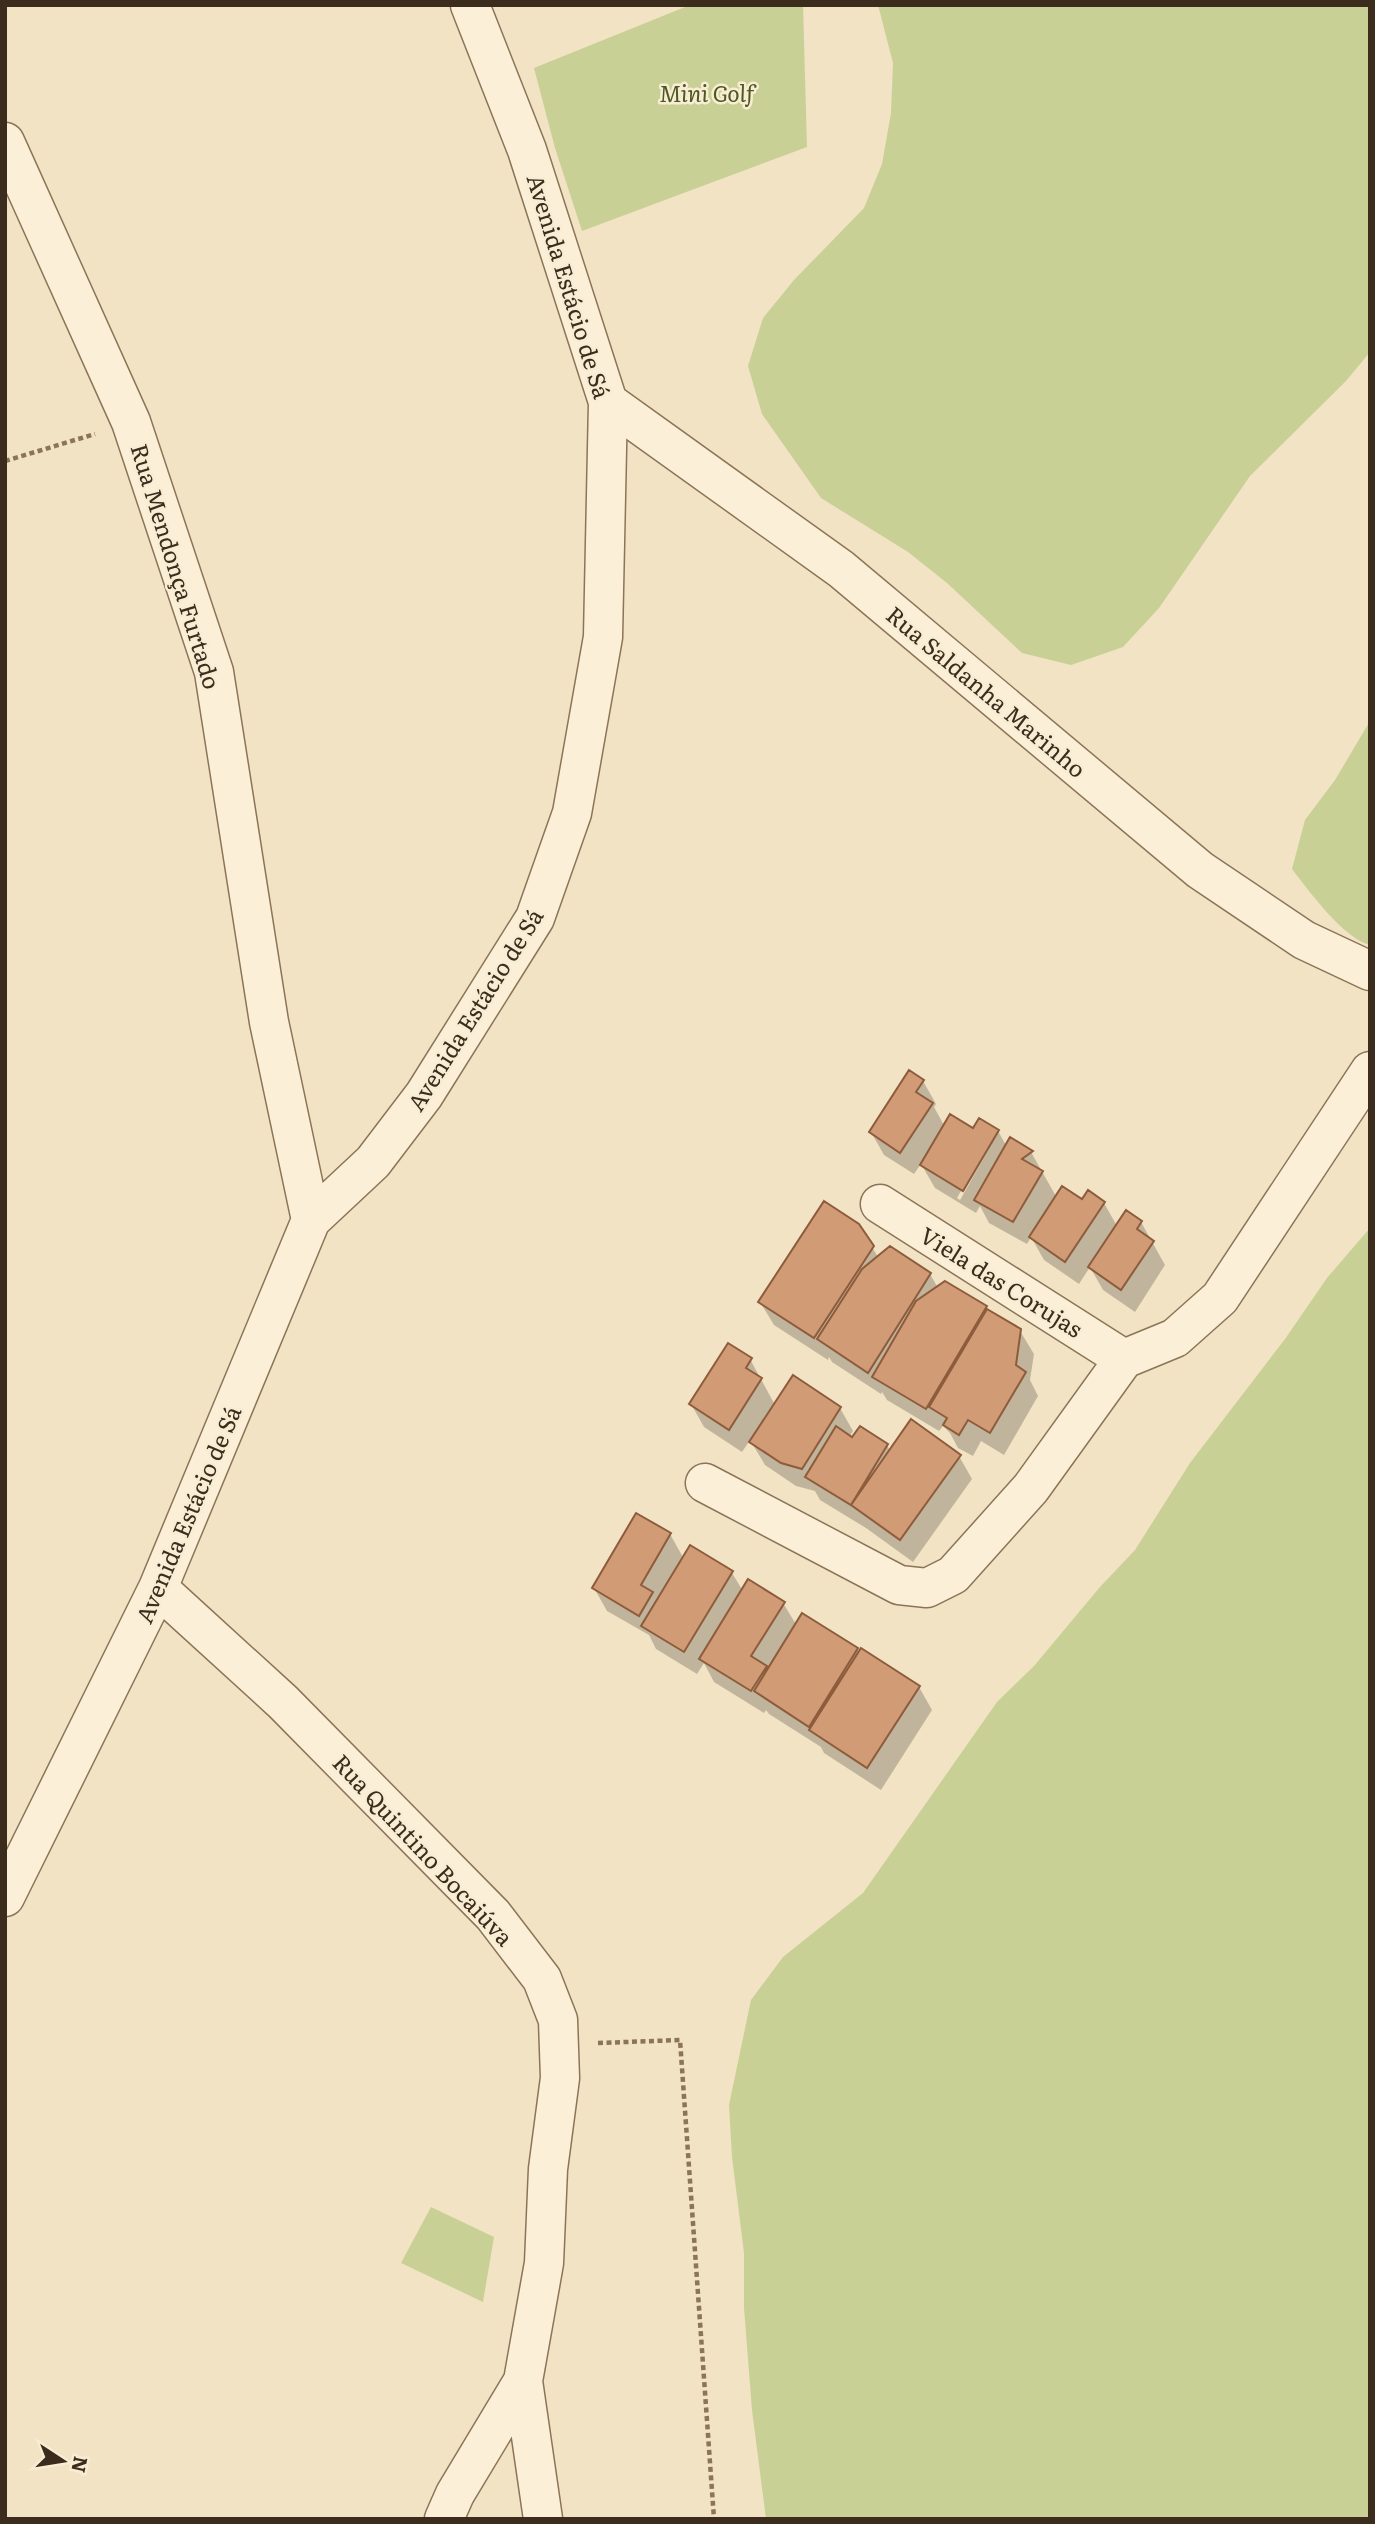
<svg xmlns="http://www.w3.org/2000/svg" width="1375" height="2524" viewBox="0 0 1375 2524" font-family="Literata,serif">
  <rect width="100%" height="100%" fill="#f1e3c3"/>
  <path fill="#c9d096" d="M690,5H803L807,147L582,231L555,148L534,68Z
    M878,5H1370V352L1346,381L1250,476L1159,608L1123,647L1071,665L1022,653L947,583L908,552L821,498L762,414L748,366L763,318L794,280L864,208L882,164L891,113L893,63Z
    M1370,721V945C1343,938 1309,891 1292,869L1305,820L1335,780Z
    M1370,1228V2519H766L752,2410L744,2308V2253L732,2157L729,2105L751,2000L783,1957L863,1893L997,1702L1034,1666L1100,1587L1135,1550L1190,1463L1285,1339L1327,1278Z
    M431,2207L494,2237L483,2302L401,2263Z"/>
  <path fill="#0003" fill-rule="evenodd" d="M923,1081L936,1104L934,1107L945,1127L998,1131L1007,1147L1010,1140L1031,1152L1057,1198L1104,1203L1117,1226L1141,1222L1165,1265L1135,1312L1103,1290L1090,1267L1079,1284L1044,1260L1031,1237L1027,1244L989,1223L980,1206L976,1213L935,1188L921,1164L914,1174L884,1155L871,1132ZM985,1149H989L960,1200L957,1198Z
    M872,1247L878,1257L930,1274L938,1288L986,1308L988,1312L1020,1331L1034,1354L1030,1380L1038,1396L1004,1455L981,1441L973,1456L958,1448L950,1433L943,1426L939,1431L887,1400L882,1392L881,1394L832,1362L829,1357L828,1360L774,1325L760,1302Z
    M750,1359L775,1405L840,1408L853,1431L849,1437L887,1445L890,1451L959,1456L972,1479L913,1562L866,1528L820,1500L815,1491L796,1486L765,1465L750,1440L742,1452L704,1427L691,1404Z
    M670,1534L684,1559L732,1573L743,1591L783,1603L797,1626L857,1649L860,1654L919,1687L932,1710L881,1790L824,1753L821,1747L769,1714L766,1710L764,1713L714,1682L704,1663L697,1674L656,1649L649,1635L607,1611L594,1588Z"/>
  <path fill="#d19b76" stroke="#8d5c3c" stroke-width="2" d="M909,1070L924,1080L916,1092L933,1103L900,1153L869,1132Z
    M950,1114L973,1128L979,1118L999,1130L963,1191L920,1165Z
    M1010,1137L1033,1151L1022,1159L1043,1171L1013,1222L974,1200Z
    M1062,1186L1082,1199L1088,1190L1105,1202L1065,1262L1029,1237Z
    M824,1201L859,1224L874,1246L814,1338L758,1302Z
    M1126,1210L1142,1221L1137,1229L1154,1241L1121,1290L1088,1267Z
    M890,1246L931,1273L868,1373L817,1339L862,1269Z
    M945,1281L987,1306L926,1409L872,1377L916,1301Z
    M987,1309L1021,1329L1016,1365L1026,1372L990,1433L968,1420L959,1435L943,1425L947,1418L929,1407Z
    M728,1343L752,1358L746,1368L762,1378L729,1430L689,1404Z
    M793,1375L841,1407L802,1469L781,1463L749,1442Z
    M911,1419L961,1455L900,1540L851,1505Z
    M836,1426L852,1437L860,1426L888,1444L851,1505L805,1477Z
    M636,1513L671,1533L641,1585L653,1592L639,1616L592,1588Z
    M690,1545L733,1571L684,1652L641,1626Z
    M748,1579L785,1602L751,1656L767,1666L751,1691L699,1659Z
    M802,1613L858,1648L809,1727L754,1691Z
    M861,1648L920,1686L867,1768L809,1730Z"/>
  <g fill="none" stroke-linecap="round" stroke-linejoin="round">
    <g stroke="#8c7458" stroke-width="41">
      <path id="minor" d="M5,142L131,422L214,672L269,1022L311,1220
        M608,402L841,569L1200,870L1304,940L1370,971
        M880,1204L1124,1359
        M705,1483L899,1585L927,1588L953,1575L1031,1488L1124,1359L1175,1338L1220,1298L1370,1071
        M158,1588L283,1702L493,1915L542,1979L558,2020L560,2078L548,2169L544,2263L523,2381L543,2519
        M5,1897L158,1588L311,1220L373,1162L424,1095L535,918L572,813L603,637L608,402L527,150L470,5
        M444,2519L455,2494L523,2381"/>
    </g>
    <path stroke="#8c7458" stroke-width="4.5" stroke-dasharray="5 3.5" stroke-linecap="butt" d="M5,461L95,434
      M598,2043L680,2040L714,2519"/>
    <use href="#minor" stroke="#fbf0d7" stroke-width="38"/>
  </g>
  <g text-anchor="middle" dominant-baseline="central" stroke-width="5" stroke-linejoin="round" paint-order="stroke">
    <g font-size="23" font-style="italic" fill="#4c5923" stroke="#f8edd3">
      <text x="707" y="92">Mini Golf</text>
    </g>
    <g font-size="23" fill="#3b2c1d" stroke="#f8edd3">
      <text transform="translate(570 286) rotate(73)">Avenida Estácio de Sá</text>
      <text transform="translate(177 566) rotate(73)">Rua Mendonça Furtado</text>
      <text transform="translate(987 691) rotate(40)">Rua Saldanha Marinho</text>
      <text transform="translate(474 1009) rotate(-58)">Avenida Estácio de Sá</text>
      <text transform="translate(1002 1281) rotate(32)">Viela das Corujas</text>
      <text transform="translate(187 1514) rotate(-67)">Avenida Estácio de Sá</text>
      <text transform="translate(424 1849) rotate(47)">Rua Quintino Bocaiúva</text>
    </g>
  </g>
  <rect width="1375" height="2524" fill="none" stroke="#3b2c1d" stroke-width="14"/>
  <g transform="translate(63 2461) rotate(102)" stroke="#f8edd3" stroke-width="5" paint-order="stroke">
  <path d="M0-5L12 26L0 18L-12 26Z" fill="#3b2c1d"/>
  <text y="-10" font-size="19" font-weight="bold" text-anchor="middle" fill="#3b2c1d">N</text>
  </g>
</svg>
